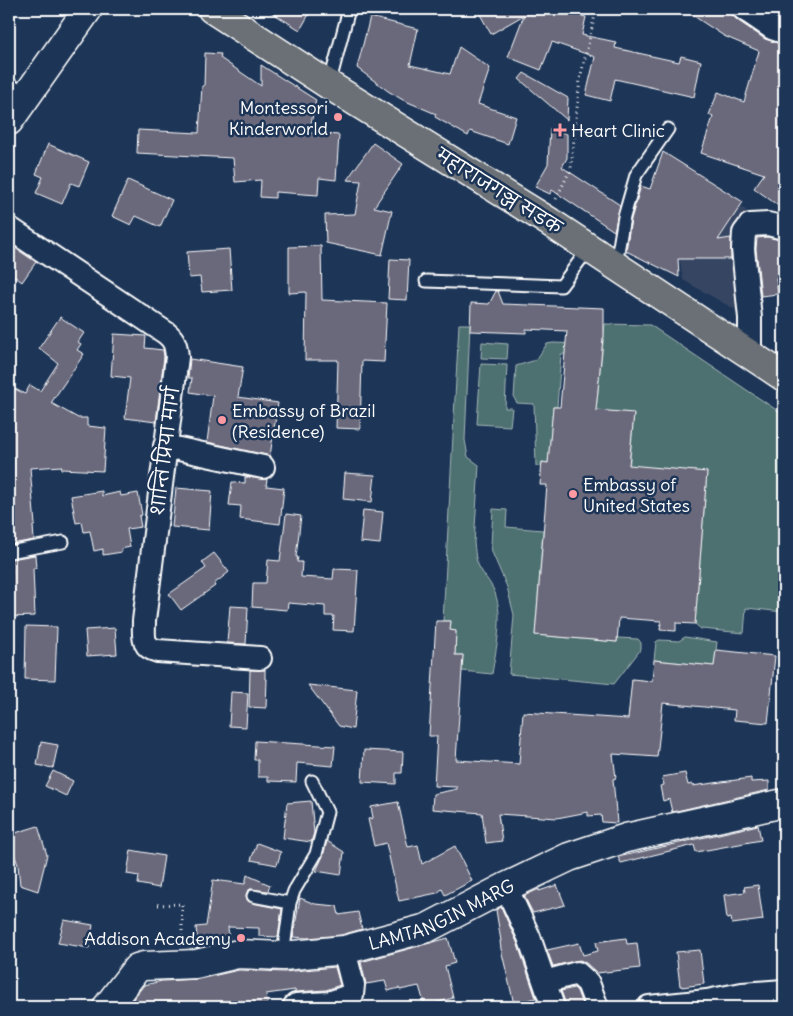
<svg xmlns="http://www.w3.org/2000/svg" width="793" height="1016" viewBox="0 0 793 1016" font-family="Delius,'Playpen Sans Deva',sans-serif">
  <rect width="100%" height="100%" fill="#1d3557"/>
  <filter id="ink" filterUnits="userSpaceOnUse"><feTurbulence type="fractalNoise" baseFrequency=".02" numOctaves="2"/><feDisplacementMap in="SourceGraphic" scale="10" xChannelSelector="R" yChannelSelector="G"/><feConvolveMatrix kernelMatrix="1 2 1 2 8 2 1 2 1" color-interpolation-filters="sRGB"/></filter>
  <g filter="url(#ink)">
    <path fill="#344562" d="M721,196L746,210L740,251L739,312L683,280L679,256Z"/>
    <path fill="#4d7071" stroke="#a6b8b8" d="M459,324H470L465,440L468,457L479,465L474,543C475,549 475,556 477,562C481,573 491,582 495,593C504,618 496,648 492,674L462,671L463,655H455L456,631L450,630L451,621H443Z
      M605,324L650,325L784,415V612L746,608L744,633L701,629L695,624L707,472L656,468L629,471L634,414L596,410Z
      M482,342L508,344L507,359L481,358Z
      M553,343L581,344V355L561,354L557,407H553L548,463L542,462L541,466H536L534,404L517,403L514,398L516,366L536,360L547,344Z
      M481,364L507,365L505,408H512L510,426L477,424Z
      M493,509L507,510L506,527L543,530L535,635L617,642L618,638L638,639L641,643V649L614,684L509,674L514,615L507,587L492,552L491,545Z
      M685,637L717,642L714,666L654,660L656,642L659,640L679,641Z"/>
    <path fill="#6a697c" stroke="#fff" d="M266,9H312L300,30Z
      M477,9H582V16L586,17L582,35L616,42L615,48L679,62L681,56L701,61L694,97L615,79L610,101L586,95L595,57L552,42L541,70L508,57L524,15L491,34Z
      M683,9H731L732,15L737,20L765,39L784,45V210L754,188L764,174L701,153L713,117L709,115L718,92L744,102L759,51L724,36Z
      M767,9H784V18L778,16Z
      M370,17L418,29L410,65L450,74L459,47L490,68L478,104L516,117L508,144L470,131L468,136L435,117L436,114L403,100L388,91L357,68Z
      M205,53L221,54L220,58L261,86V65L316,100L309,133L339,135L336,180L319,178L318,195L275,192V198L260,197L261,180L235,182L233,158L137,153L138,130L199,133L202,86H204Z
      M524,73L568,98L567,120L519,79Z
      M550,128L567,134V158L562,167L620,205L614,231L552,190L550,194L535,187L548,164Z
      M373,143L403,164L374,207L392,211L382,255L326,243L325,215L355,214L361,181L347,180Z
      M48,144L89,162L79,186L71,183L62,204L36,193L43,177L36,174Z
      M663,152L743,202L718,240L731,238V259H678L679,277L626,251L631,219L641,186L650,189Z
      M128,180L172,200L160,227L136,216L131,225L112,216Z
      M767,237L784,241V278L776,279L778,294L761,296L756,249L757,238Z
      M12,246L36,262L22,282L9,272V251Z
      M321,246L322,300L387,303L384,362L362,361L360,429L336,428L338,360H305L306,292L289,293V247Z
      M229,249L232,290L202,292L200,277L189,278L187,252Z
      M390,259L409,260L407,300L388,299Z
      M496,291H498L503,304L604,308V338H603L596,410L634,413L629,465L707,472L695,624L676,623V631L660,630L661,621L619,618L617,642L535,635L547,485H540L542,462L548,463L553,407H560L567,331L526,329V333L470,331L471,303L489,304Z
      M60,317L84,333L78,342L81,344L77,350L84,354L51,403L78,418H87V426L106,428L103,471L61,469L62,466L30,468L35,525L33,526L34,540L11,544L9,527V386L25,394L30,385L40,391L58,363L39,348Z
      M114,334L146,336L145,348L163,350L164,357L156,422L125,418L130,378L111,376Z
      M190,359L243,367L238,397L278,403L270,456L207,442L213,396L190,392L192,378H188Z
      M345,473L375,475L372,502L343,499Z
      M245,477L267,479L266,486L284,488L280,524L240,519L241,506L229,505L232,482L245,483Z
      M176,488L212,491L209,530L172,527Z
      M102,491V496L120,492L121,496L138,493L142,515L139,516L141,527L127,529L130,547L121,549L122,552L103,555V549L94,551L90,531L84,532L82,522L76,523L71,496Z
      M363,510L383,512L380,544L360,542Z
      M286,514L301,516L296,557H298L297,562H302L301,577L333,579L334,569L358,570L354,631L333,630L334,616H325V606L288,603L287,610L252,607L253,583H266L268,560L280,561Z
      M214,553L229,572L214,584L215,586L181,610L169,594L206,568L202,562Z
      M35,555L36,568H33L35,616L9,617V573H12L11,559Z
      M230,606L248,607L246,644L227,643Z
      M436,621H451L450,630L456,631L455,655H463L456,760L519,764L523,712L628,719L632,679L652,681L654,660L714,666L716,650L775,656L768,723L734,720L735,710L663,703L657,757L613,754L616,778L613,779L617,823L602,822L601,815L588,816V812L557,818L498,814L502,841L486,843L482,813L432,809L433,794L457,789V787L434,786L437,736H429Z
      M26,626L57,627L55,680L25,679Z
      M115,628L117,654L87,656L85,630Z
      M250,670H265V679H267L266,708L249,707Z
      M308,685L357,690L353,729L339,726Z
      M231,692L248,693L246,727L229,726Z
      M255,741L335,746L333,766L297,763L296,782L268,781V777H258V760H254Z
      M41,742L58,745L53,768L37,765Z
      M364,750L403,752L402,773H396V784L362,782Z
      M53,771L73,781L66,796L45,786Z
      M685,773L688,785L692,784V786L751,778V782L769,781V790L672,812L669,799L663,801L660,786L664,785L662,777Z
      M311,801L314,833L311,842L283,838L287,803Z
      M398,802L408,847L418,845L422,864L455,846L472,881L445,895L442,889L437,893L399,901L386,843L374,846L368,819L373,818L371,807Z
      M758,825L761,840L696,852L694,845L621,863L618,857Z
      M38,826L47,855L38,891L20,885L18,865L9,839V835Z
      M327,841L344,852L341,875L316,871L323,856Z
      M257,843L281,852L277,865L251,860Z
      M131,850L164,856L159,888L138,884L139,876L127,874Z
      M247,875L270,885L268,891L250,889L247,892L246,898L252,903L282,909L278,937L259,936V928L228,927L229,940L198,948L196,927L206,926L213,880L245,884Z
      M557,885L565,905L533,913L524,896L539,889V891Z
      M758,885L763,920L732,924L731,918L727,919L724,895L745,892L744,887Z
      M300,898L315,904L337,906L339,915L358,912L362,929L341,935L307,938L293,937Z
      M501,907L517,942L536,998L514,1004L501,949L500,941H501L496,910Z
      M64,920L93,925L89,948L58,943Z
      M448,938L455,963L445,966L453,998L425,1006L419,986L400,990L399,988L388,991L385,981L366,984L361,962Z
      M626,938L627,944L637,943L640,968L597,973L586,963L580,960L553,966L547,950L579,943L583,955L598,951L596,942Z
      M700,950L704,984L682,987V986H680L676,952Z
      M335,967L340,985L326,990L295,992V990L266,994L268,1007H130L129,1004L144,985L162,981L199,979L239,970L284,972Z
      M574,988L577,991L583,1007H567L561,991Z"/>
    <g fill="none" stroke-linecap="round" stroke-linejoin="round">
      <g stroke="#fff" stroke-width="15">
        <path id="service" d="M9,84L27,94
          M329,85L349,9
          M616,264L624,217L636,175L668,129
          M426,281L561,286L589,248
          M9,552L63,542
          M253,896L290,903L283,956
          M290,903L294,891L316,854L327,812L312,781"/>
      </g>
      <g stroke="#fff" stroke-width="26">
        <path id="minor" d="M744,9L772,28L784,32
          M9,228L166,333C175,340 176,346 177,357L144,621C144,636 141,647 158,651L260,658
          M750,354V318L743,249L744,233L750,225L768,224L784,228
          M165,446L263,467
          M506,887L529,937L553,1007
          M545,982L577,973L588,983L597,1007
          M294,1007L296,1005L329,1003L352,995L353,985L344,950
          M649,1007L707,1001L742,994L784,991"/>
      </g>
      <g stroke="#fff" stroke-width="31">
        <g id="tertiary">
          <path d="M9,121L88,9"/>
          <path id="s1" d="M107,1007L137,968L144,966L196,964L238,954L283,956L344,950L427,928L506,887L569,857L626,838L784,803"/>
        </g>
      </g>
      <g stroke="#fff" stroke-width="31">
        <path id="primary" d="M212,9L329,85L548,221L784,377"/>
      </g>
      <path stroke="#fff" stroke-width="3" stroke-dasharray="1 4" stroke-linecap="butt" d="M556,199L571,168L580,79L595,15
        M158,905L182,904V942"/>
      <use href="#service" stroke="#1d3557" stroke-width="11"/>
      <use href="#minor" stroke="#1d3557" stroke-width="22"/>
      <use href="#tertiary" stroke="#1d3557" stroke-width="28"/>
      <use href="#primary" stroke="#6b7074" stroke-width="28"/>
    </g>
  </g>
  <g fill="#ff9aa2" stroke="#1d3557" stroke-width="2">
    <circle cx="338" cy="117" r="5"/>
    <path d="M557.5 122.5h5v5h5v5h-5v5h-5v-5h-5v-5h5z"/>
    <circle cx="222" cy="420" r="5"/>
    <circle cx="573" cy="494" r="5"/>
    <circle cx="241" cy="938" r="5"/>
  </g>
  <g text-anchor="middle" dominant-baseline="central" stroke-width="5" stroke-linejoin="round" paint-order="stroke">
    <g font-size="18" fill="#fff" stroke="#1d3557" text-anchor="start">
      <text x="328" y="107" text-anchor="end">Montessori<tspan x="328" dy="21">Kinderworld</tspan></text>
      <text x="571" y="130">Heart Clinic</text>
      <text x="232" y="410">Embassy of Brazil<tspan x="232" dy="21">(Residence)</tspan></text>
      <text x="583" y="484">Embassy of<tspan x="583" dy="21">United States</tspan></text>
      <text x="231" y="938" text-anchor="end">Addison Academy</text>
    </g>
    <g font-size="18" fill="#fff" stroke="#1d3557">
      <text transform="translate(499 191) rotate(32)">महाराजगञ्ज सडक</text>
      <text transform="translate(165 451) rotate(-83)">शान्ति प्रिया मार्ग</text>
      <text stroke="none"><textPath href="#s1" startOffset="362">LAMTANGIN MARG</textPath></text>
    </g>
  </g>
  <rect width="793" height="1016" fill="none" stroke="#1d3557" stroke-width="30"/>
  <rect x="15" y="15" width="763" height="986" fill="none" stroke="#fff" stroke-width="2" filter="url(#ink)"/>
</svg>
